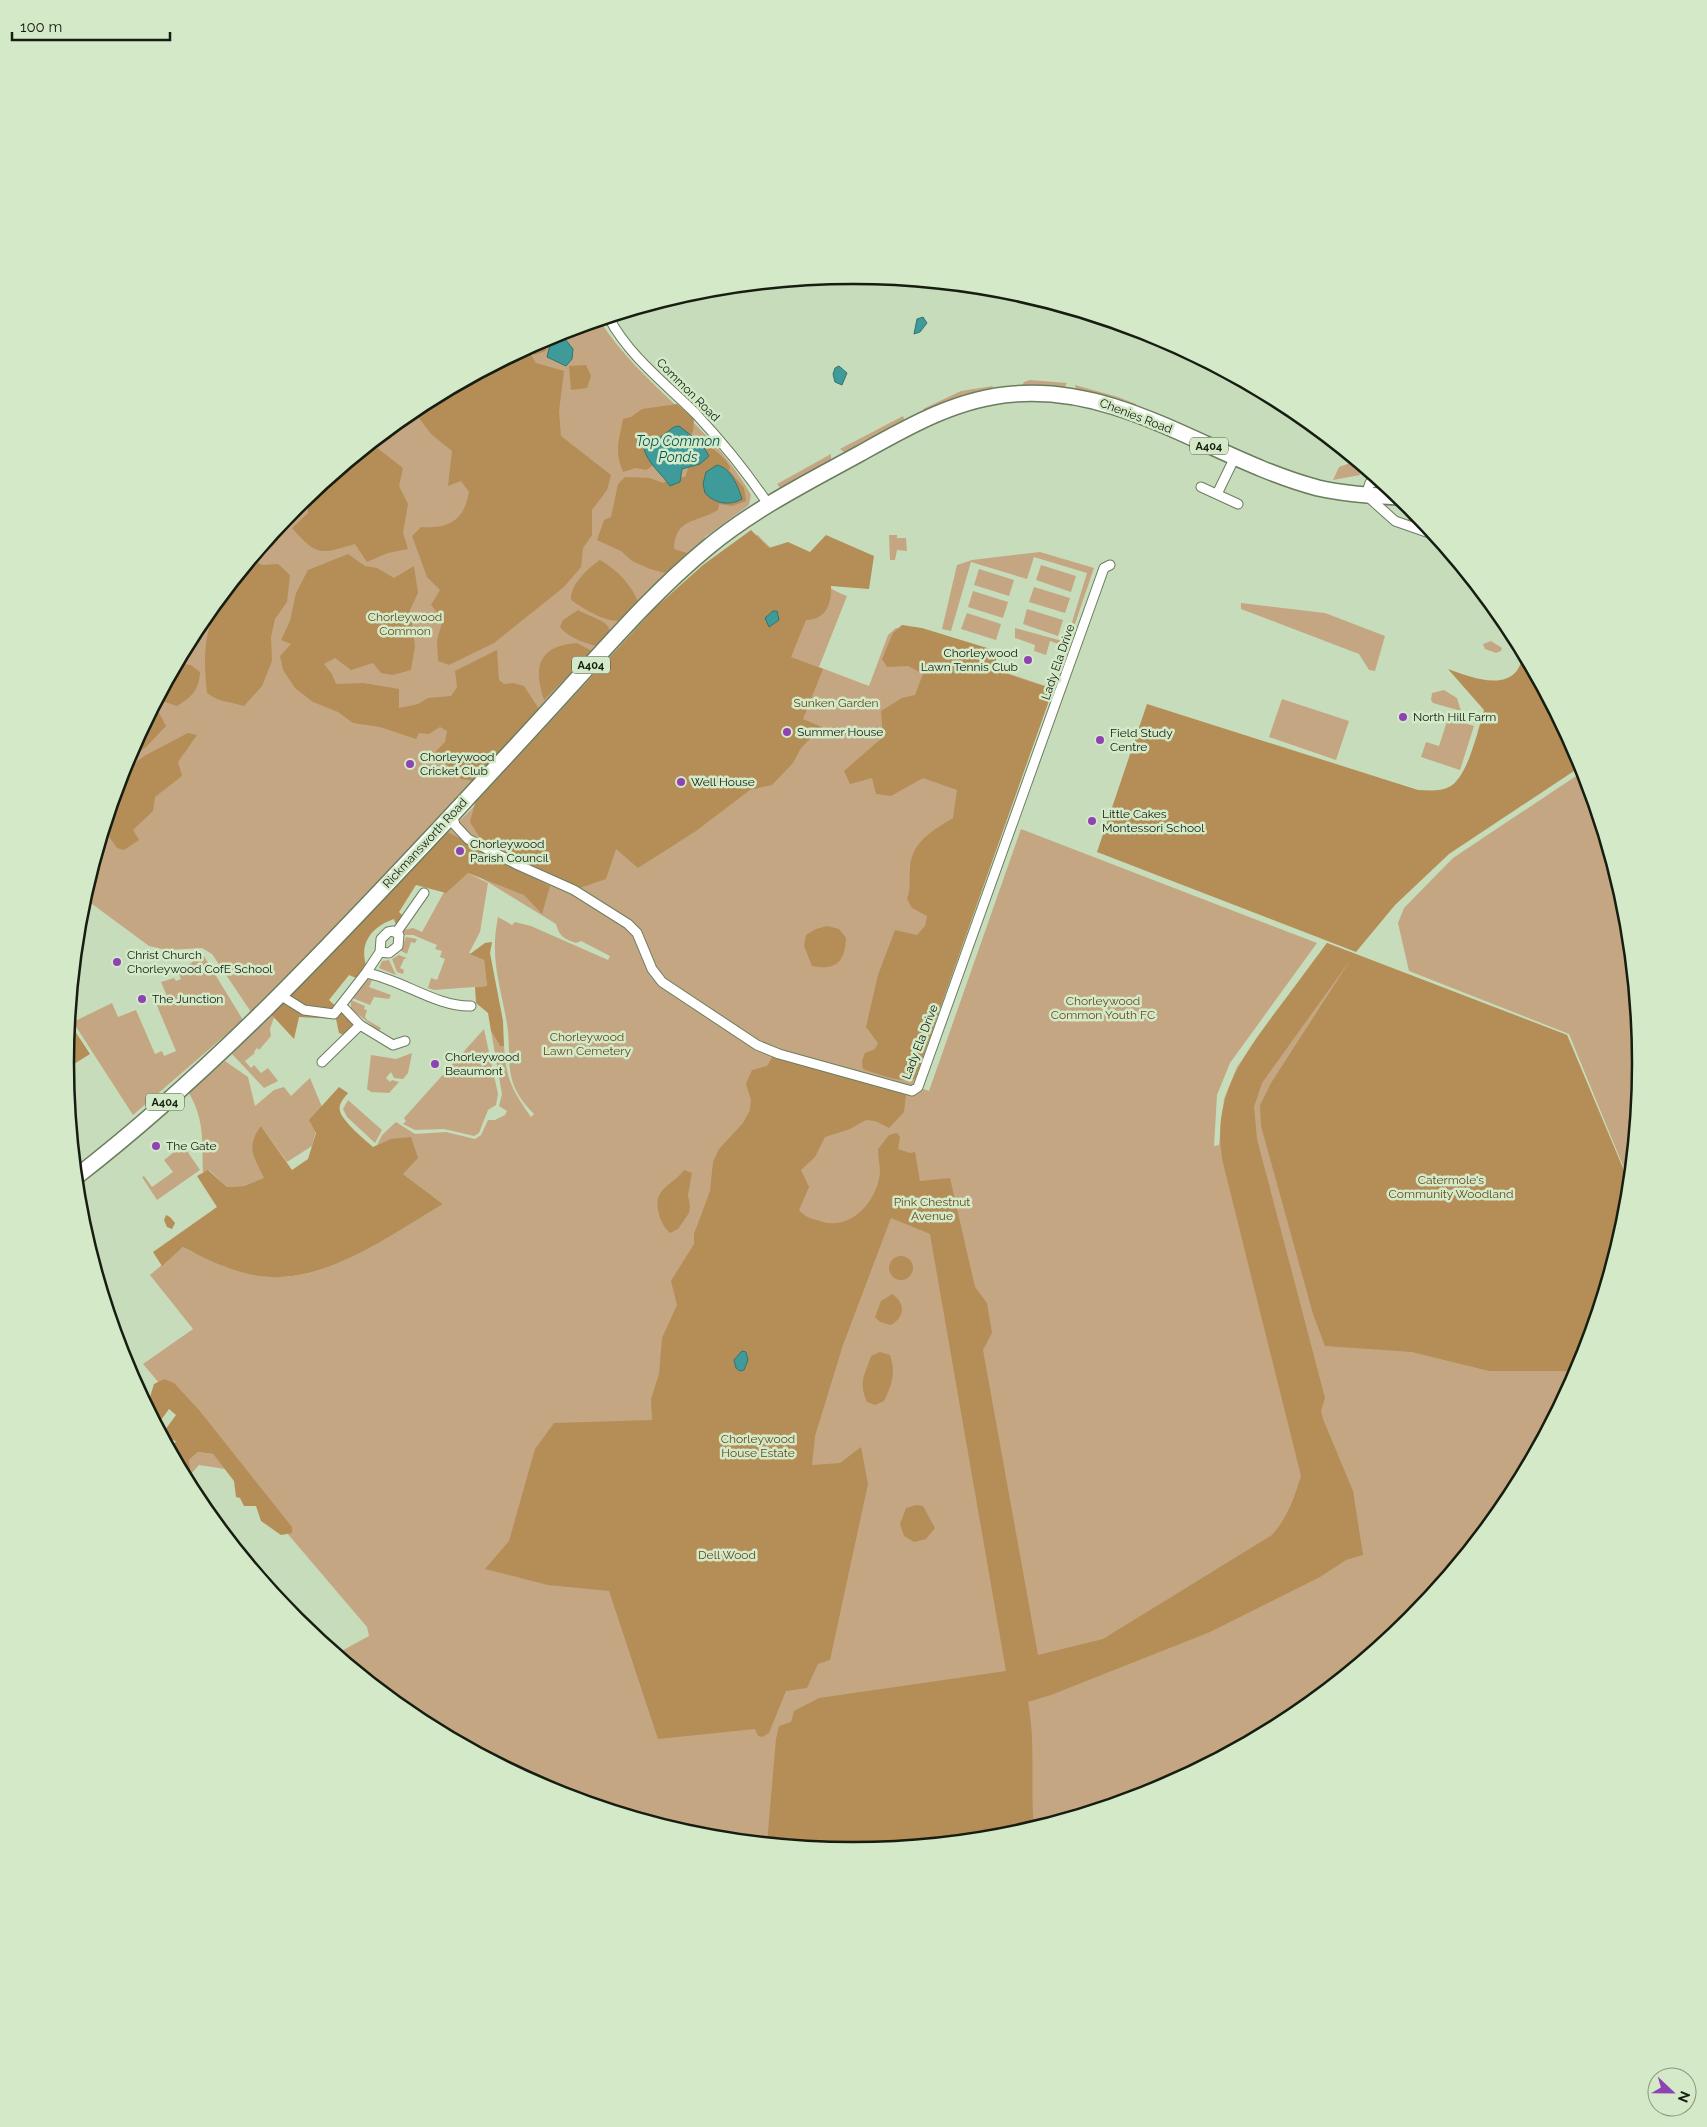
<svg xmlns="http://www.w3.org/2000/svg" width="1707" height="2127" viewBox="0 0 1707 2127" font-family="Raleway,sans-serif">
  <rect width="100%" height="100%" fill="#c7dcba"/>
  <path fill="#c4a782" d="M600,321C641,386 714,426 751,495L749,505L705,537L703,543L384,880L255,1012H251L212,954L202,948L167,950L149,946L84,898L125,761L198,625L296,506L416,408L552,335Z
    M1030,380L1067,383L1064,388L1022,386L1024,382Z
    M1075,385L1118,397L1136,404V408L1108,397L1076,389Z
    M993,386L989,391L958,398L925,411L923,409L961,391Z
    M903,416L905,421L846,453L840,449Z
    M831,454V462L781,489L777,484Z
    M1356,461L1361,465L1357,466L1360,475L1333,480L1339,467Z
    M758,535C774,555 823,587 847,596L819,667L869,686L888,635L896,628L919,631L991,662L1001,671L1051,688L1052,692L913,1085L929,1091L1021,829L1317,943L1230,1063L1217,1095L1214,1146L1219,1145L1224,1099L1237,1067L1327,943L1567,1035L1630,1185L1627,1218L1582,1366L1509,1502L1411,1621L1291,1719L1155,1792L1007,1837L853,1852L699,1837L551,1792L415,1719L336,1654L369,1636L367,1627L143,1364L193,1329L150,1275L183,1247C211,1263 248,1278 281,1277C337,1275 396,1232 443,1204L403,1174L390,1139L377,1145L382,1135L396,1122L415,1134L446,1132L475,1139L481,1135L488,1120H495L505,1115L507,1111L499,1106L502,1094L491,1031L500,1046H504C506,1079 512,1090 531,1117L534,1114C499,1079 514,1059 506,1018C499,981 490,956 498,917L512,925L515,922L531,926L608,960L610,956L581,941L576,943C564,939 559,936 556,924L473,873L475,854L456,837L448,832L750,537Z
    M889,535H897V538H906L907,551L897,550L895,560H890Z
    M1040,552L1094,568L1067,647L1050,641L1046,655L1034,651L1035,645L1015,638V628L1066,642L1087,573L1034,557L1027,579L971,562L951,631L942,629L957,565L972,560Z
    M1041,565L1076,576L1071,592L1036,580Z
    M979,569L1014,580L1009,596L974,585Z
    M1034,587L1070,598L1065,613L1029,602Z
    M973,591L1008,602L1003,618L968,607Z
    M1241,603L1325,613L1385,636L1375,671L1369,670L1359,654L1241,609Z
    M1027,609L1063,620L1058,636L1023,624Z
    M967,613L1001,624L996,640L961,629Z
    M1491,641L1502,648L1501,651L1496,653L1485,649L1483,644Z
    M1444,690L1457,698L1461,711L1433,703L1431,700L1432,693Z
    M1282,699L1349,721L1336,760L1269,737Z
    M1448,718L1474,726L1460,770L1421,757L1426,742L1439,746Z
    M1585,770L1627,910L1642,1064L1630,1183L1569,1034L1409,971L1398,923L1404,908L1453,858Z
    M468,873L488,883L480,932L469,953L484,960L487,986L434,990L428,988L431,978L437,980L445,959L440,957L442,951L435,949L437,945L413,935H404L403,930L413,928L422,932L444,892Z
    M406,937L417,939L415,943L411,942L407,954L401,951Z
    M202,953L243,1020L133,1115L73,1022L112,1003L118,1017L136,1010L155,1054L162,1051L164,1056L176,1051L155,1001L167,996L161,982L174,978L176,981L181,979L179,974Z
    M399,955L407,958L404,959L400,968L404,970L403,974L397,972L392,959Z
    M389,960L396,975L379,968L382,961Z
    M367,979L372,980L369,987L391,995L389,999L374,997L370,1005L352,998Z
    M351,1000L365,1006L364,1009L367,1010L365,1017L367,1020L381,1028L379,1031L351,1009Z
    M277,1009L270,1029L271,1036L259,1050L257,1048L254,1052L255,1053L245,1061L251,1068L254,1065L261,1073L268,1068L278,1081L264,1088L232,1054Z
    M484,1029L498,1094L496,1105L488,1110L479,1133L474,1136L444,1129L415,1130L403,1124L406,1121L404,1118Z
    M412,1053L408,1073L403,1079L394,1078L391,1072L386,1078L390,1082L392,1080L399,1082L389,1093L371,1092L367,1089L371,1055L396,1059Z
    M225,1061L248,1077L255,1106L274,1090L284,1087L291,1096L310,1078L322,1107L312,1146L287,1162L261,1126L265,1178L244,1186L227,1187L209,1170L203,1173C202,1142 205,1121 189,1093Z
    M348,1100L382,1130L375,1143L347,1117L343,1109Z
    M183,1145L200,1170L157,1200L142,1177L144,1176L152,1187L173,1172L164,1160Z
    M198,1452L213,1454L225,1469L199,1465L191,1474L189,1460Z"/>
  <path fill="#b58d57" d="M546,338V351L534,355L533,345Z
    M527,348L536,363L564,371L559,411L561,436L611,475L607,490L592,510V535L583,548L581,567L564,587L494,643L449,665L438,661L437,640L443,619L431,605L440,590L427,577L412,536L421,527C450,529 464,520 469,492L461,481L448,486L452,451L431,434L413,410Z
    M586,365L591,376L587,388L571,390L569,366Z
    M677,404L694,419L693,432L685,441L657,455L651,467L646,470L636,468L623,472C614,450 619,441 623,419L631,417L642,409Z
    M397,423L391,438L376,447L403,468L399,486L408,504L403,533L408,549L388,553L367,562L355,544C320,554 318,557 292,528L308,513V496Z
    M705,444C716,450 723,456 730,467L729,470L744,488L746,501L732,506L719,504L718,510C696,523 675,518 674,549L687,553L665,573L650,569L632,561L621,551L597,540L604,520L611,517L618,484L625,477L650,478L663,483L673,477H685C690,468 688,458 693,448Z
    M1413,513H1417L1426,525L1408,520Z
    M283,522L285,531L273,546L260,554L257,553Z
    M751,530L769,548L788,542L810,552L826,535L874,556L869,589L831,586C832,603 826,620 806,620L791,657L823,669L803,719L822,727L801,748L793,763L772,785L750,790L696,831L638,868L616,849L606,879L577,889L494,851L480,838L470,822L475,803L656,607L703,565Z
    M348,554L365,566L377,568L394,578L414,566L418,593L410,610L415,646L411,670L393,675L381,673L373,663L351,670L335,658L324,664L332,674L336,684L363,683L399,689V708L418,704L428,698L451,696L457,687L455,671L497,650L499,680L504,684L513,683L524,686L539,709L473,781L461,779L438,756L436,751L445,742L447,731L440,727L429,734L419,733L416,739L380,727L353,723L338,712L313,702L295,688L283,670L280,656L291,644L281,640L290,621L296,593L308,570Z
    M252,559L262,565L278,564L290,575L287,602L275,619L271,637L272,661L262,686L244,706C228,701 221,703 207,693C204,664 203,640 214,614L212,608Z
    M600,560C616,569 636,588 639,607C636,610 632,616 628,618C613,628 584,609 571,600C570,585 588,568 600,560Z
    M578,610C597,621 623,622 602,648C587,643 571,640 560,627L563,620Z
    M902,625L922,628L997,651L995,670L1053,689L915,1079C897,1083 879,1074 863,1069L862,1061L865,1053L875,1049L878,1043L866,1027L878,975L895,930L917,935L925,926L927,916L912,908L907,899C911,889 909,880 910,869C911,842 932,831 953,818L957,790L923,778L891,796L876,794L872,778L850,784L844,771L883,737L881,711L902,698L915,695L923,674L908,666L887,667L882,659L893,633Z
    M577,643L592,651L544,700C533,667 538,646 577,643Z
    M1524,654L1583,765L1449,854L1395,905L1356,952L1097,852L1147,704L1418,790C1428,790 1439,792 1449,787C1468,778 1478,729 1484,710L1448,669C1467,676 1504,691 1518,669C1521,664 1522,659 1524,654Z
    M178,663L191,665L200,672C199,690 192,697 177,706L165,702L156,705Z
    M155,705L166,726L146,747L125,761Z
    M188,733L197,735L178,762L182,776L155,797L153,811L133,830L139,840L124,850L117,848L108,835L109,828L106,826L116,793L123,784L122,773L144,756Z
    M448,832L550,886L542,914L524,895L468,873L446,893L416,885L399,912L403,916L396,925L394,919C373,926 359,942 366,965L356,978L349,975L329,1000L354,1024L344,1035L339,1033L336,1019L299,1017L294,1039L270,1013Z
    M827,926L839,929L846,938C845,961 837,971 812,966L804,946L806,935L816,929Z
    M492,942L490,953L503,1021L504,1046H500L491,1031L488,1013L476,1003L475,987L487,986L484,960L470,954L485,943Z
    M1327,943L1567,1035L1630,1185L1627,1218L1579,1371H1489L1412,1352L1325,1346L1313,1314L1261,1126L1260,1105L1271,1083L1351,959L1262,1083L1254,1107L1257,1139L1325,1398L1321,1411L1323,1419L1353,1491L1363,1555L1346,1560L1320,1577L1210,1632L1051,1695L1028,1702C1036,1744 1030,1786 1034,1829L1007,1837L853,1852L767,1843L776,1739L779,1726L791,1722L794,1711L819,1698L1006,1671L930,1234L891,1218L843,1345L815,1436L812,1465L840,1463L861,1447L868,1484L830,1660L818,1664L807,1688L786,1691L769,1733L762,1737L758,1736L755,1729L658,1739L609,1591L548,1585L485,1569L509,1541L535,1449L554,1423L652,1420L651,1399L659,1374L662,1338L677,1305L671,1281L694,1244V1234L710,1191L713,1162L719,1149L743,1123L750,1110L751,1100L746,1084L752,1070L767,1066L773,1056L906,1095L904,1112L889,1128L875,1121L866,1120L850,1129L825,1137L815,1157L801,1170L809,1187L799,1210C805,1218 814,1219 823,1222C852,1230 878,1200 880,1172C880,1165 878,1157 878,1149L889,1135L897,1133L900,1137L898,1149L910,1153L915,1152L920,1181L950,1178L975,1287L987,1303L992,1333L983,1350L1038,1655L1103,1639L1272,1535C1288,1517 1294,1498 1301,1476L1223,1163C1211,1101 1239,1061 1274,1014C1292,990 1309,967 1327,943Z
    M69,1022L90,1054L66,1069L65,1063Z
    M339,1087L348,1093C344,1098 338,1104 340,1111C342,1121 365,1140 373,1147L390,1139L411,1137L418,1158L403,1174L443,1204C396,1232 337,1275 281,1277C248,1279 212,1263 183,1247L162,1266L153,1252L217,1207L197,1176L208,1170L227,1187L244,1186L264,1178C254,1156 245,1148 261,1126L292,1170L308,1159L316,1133L309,1120Z
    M684,1170L692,1173L688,1195L690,1206L689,1213L678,1229L670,1233C663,1226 660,1220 658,1210C654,1188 673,1185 684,1170Z
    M166,1215L170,1217L175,1223L172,1229L167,1227L164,1220Z
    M889 1268a12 12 0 1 1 24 0a12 12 0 1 1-24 0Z
    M892,1294C906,1303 905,1317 891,1325L880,1322L875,1317L881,1301Z
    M880,1352L890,1355C896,1372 892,1385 884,1401L875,1405L867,1402C858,1382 865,1375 871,1356Z
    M164,1379L174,1383L199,1410L292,1527V1533L281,1535L261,1521L256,1506H244L240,1498L236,1497L234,1481L213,1454L198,1452L189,1460L191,1474L185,1478L170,1450L176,1441L168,1439L162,1434L176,1415L169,1409L161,1420L157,1419L156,1413L151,1414L144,1401L150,1397L154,1384Z
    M916,1505L923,1506L935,1528L926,1539L914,1542L904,1536L900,1524L906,1508Z"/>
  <path fill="#3e9b99" stroke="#327570" d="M923,317L927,323L920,332L914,334L917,319Z
    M557,337L565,339L573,349L572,359L566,366L547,357L550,344Z
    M839,366L847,373L842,385L835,382L833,374L835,368Z
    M679,426L701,443L709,456L700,464L682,469L680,482L670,486C662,474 648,464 644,449L650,438L655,441L674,427Z
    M717,465C731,468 738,486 742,499C730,506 715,504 705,493L703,484L706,472Z
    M773,611H777L779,620L769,627L765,618Z
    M742,1351L746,1352L748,1360L744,1370L740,1371L736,1368L734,1360Z"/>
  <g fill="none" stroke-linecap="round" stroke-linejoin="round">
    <g stroke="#6b7d5f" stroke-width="11">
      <path id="street" d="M609,318C629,356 666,384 696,414C723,443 746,471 768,504
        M1381,481L1370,483L1366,495L1395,521L1435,535
        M1201,487L1238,504
        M1217,494L1235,457
        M452,814L455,825L468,839L518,865L574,890L628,924L637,933L652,969L662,982L757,1045L779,1054L912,1091L918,1087L1104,568L1110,565
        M393,931L399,935L398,946L389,953L380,952L381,939L388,932Z
        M396,933L424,893
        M366,973L380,952
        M280,995L304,1010L334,1014L366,973C401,979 436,1007 471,1006
        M341,1005L360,1025L393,1045L405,1041
        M322,1062L360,1025"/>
    </g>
    <g stroke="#6b7d5f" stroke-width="18">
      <path id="primary" d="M76,1177C213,1071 332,943 450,817C490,774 529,732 568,689C612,641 656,590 707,548C754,509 808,482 861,453C909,426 958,398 1014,394C1125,385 1215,461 1318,488C1345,494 1373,496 1400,497"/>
    </g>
    <use href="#street" stroke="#fff" stroke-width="9"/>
    <use href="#primary" stroke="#fff" stroke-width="15"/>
  </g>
  <g fill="#8f42b3" stroke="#d4e9c7" stroke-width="2">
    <circle cx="1028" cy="660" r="5"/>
    <circle cx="1403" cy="717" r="5"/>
    <circle cx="787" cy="732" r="5"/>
    <circle cx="1100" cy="740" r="5"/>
    <circle cx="410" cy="764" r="5"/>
    <circle cx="681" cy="782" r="5"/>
    <circle cx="1092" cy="821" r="5"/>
    <circle cx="460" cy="851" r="5"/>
    <circle cx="117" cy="962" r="5"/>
    <circle cx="142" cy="999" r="5"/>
    <circle cx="435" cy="1064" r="5"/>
    <circle cx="156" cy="1146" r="5"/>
  </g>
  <g text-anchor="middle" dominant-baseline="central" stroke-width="5" stroke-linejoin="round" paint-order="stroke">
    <g fill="#d4e9c7" stroke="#4f5a48" stroke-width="1">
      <rect x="1190" y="437.5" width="38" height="17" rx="4"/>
      <rect x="572" y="656.5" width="38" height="17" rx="4"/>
      <rect x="146" y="1093.5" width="38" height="17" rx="4"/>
    </g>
    <g font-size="11" font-weight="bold" fill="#161d11">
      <text x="1209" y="446">A404</text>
      <text x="591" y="665">A404</text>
      <text x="165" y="1102">A404</text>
    </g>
    <g font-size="12" fill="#161d11" stroke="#d4e9c7">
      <text transform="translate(688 390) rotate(45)">Common Road</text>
      <text transform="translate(1136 416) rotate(21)">Chenies Road</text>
      <text transform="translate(1058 662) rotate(-71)">Lady Ela Drive</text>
      <text transform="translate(425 843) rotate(-47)">Rickmansworth Road</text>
      <text transform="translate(920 1042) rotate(-69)">Lady Ela Drive</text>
    </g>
    <g font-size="12" fill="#66491f" stroke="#d4e9c7">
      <text x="405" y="617">Chorleywood<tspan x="405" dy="14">Common</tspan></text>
      <text x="836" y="703">Sunken Garden</text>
      <text x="1103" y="1001">Chorleywood<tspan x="1103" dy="14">Common Youth FC</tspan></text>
      <text x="587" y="1037">Chorleywood<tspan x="587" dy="14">Lawn Cemetery</tspan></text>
      <text x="1451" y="1180">Catermole's<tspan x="1451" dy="14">Community Woodland</tspan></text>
      <text x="932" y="1202">Pink Chestnut<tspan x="932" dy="14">Avenue</tspan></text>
      <text x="758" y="1439">Chorleywood<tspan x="758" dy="14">House Estate</tspan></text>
      <text x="727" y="1555">Dell Wood</text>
    </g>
    <g font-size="12" fill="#161d11" stroke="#d4e9c7" text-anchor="start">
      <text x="1018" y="653" text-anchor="end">Chorleywood<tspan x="1018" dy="14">Lawn Tennis Club</tspan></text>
      <text x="1413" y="717">North Hill Farm</text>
      <text x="797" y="732">Summer House</text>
      <text x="1110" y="733">Field Study<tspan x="1110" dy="14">Centre</tspan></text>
      <text x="420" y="757">Chorleywood<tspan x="420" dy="14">Cricket Club</tspan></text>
      <text x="691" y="782">Well House</text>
      <text x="1102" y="814">Little Cakes<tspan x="1102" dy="14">Montessori School</tspan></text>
      <text x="470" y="844">Chorleywood<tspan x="470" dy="14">Parish Council</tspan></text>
      <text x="127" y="955">Christ Church<tspan x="127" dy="14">Chorleywood CofE School</tspan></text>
      <text x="152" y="999">The Junction</text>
      <text x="445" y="1057">Chorleywood<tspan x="445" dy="14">Beaumont</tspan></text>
      <text x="166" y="1146">The Gate</text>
    </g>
    <g font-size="14" font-style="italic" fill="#005554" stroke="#d4e9c7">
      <text x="678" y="441">Top Common<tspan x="678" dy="16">Ponds</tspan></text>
    </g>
  </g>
  <path d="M0 0H1707V2127H0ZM74 1063a779 779 0 1 1 1558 0a779 779 0 1 1-1558 0Z" fill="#d4e9c7" fill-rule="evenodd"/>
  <path fill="none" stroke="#161d11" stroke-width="2.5" d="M74 1063a779 779 0 1 1 1558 0a779 779 0 1 1-1558 0Z"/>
  <g transform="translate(1672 2092) rotate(112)"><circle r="24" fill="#d4e9c7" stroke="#88977e"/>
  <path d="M0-4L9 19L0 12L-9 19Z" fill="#8f42b3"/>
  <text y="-8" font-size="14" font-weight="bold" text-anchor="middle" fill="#161d11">N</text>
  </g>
  <path d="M12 32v8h158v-8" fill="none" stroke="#161d11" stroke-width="2.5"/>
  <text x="20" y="32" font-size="15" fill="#161d11" stroke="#d4e9c7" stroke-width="4" paint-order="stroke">100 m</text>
</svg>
